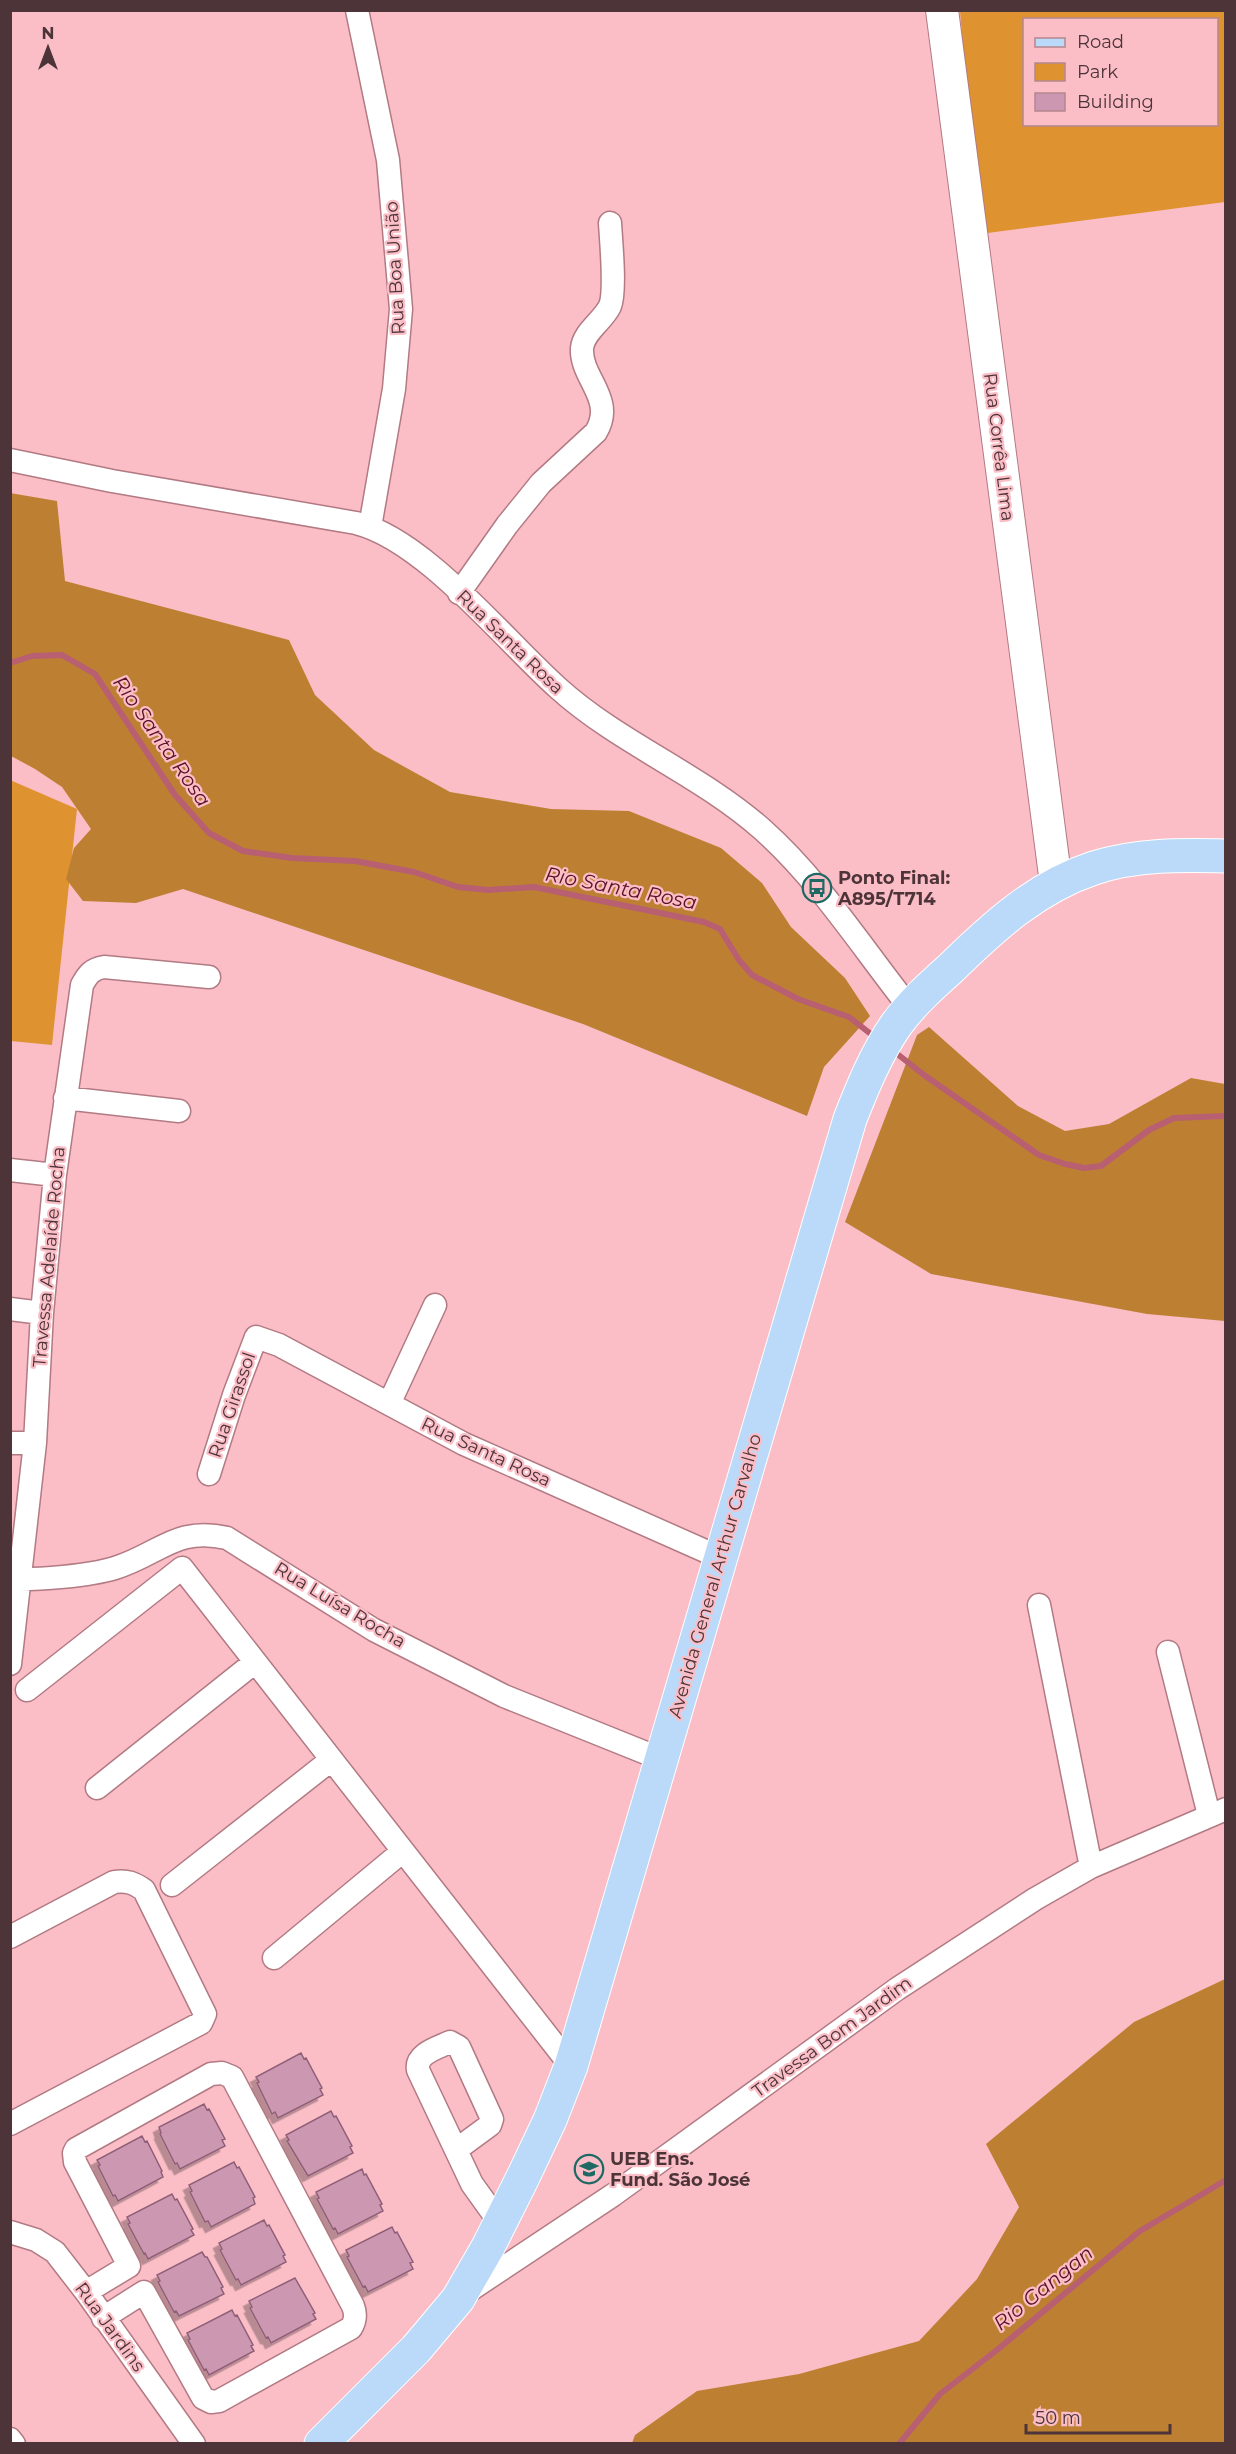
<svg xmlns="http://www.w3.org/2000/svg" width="1236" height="2454" viewBox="0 0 1236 2454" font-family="Montserrat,sans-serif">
  <defs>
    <filter id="shadow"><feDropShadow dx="-5.5" dy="5.5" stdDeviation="0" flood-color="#0004"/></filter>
  </defs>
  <rect width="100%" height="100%" fill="#fbbec7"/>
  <path fill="#de9330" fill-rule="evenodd" d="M960,11H1225V202L980,234ZM1024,20H1216V124H1024Z
    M10,780L77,809L52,1045L11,1041Z"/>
  <path fill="#bd8033" d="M10,493L57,501L65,581L289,640L315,695L374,750L450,792L551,809L629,811L721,848L762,883L791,927L845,978L870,1016L824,1067L807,1116L583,1024L183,889L136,903L83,901L66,879L74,848L91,829L62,787L35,769L11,756Z
    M929,1027L1018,1106L1065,1131L1109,1124L1191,1078L1225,1084V1321L1147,1314L931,1274L845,1222L917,1035Z
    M1225,1979V2443H632L635,2435L697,2391L799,2374L919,2341L977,2279L1019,2207L986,2144L1134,2022Z"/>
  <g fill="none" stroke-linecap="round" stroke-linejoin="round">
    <path stroke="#b85f71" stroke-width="6" d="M10,663L32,656L62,655L95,674L175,795L209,833L243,851L292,858L355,861L414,872L458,887L488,890L534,887L704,922L720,929L739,960L752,975L798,999L849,1017L876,1038
      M891,1049L924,1075L1039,1155L1065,1164L1084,1168L1101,1166L1149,1130L1174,1118L1226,1116
      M899,2444L940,2394L997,2350L1140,2231L1226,2180"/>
  </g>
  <path fill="#cc98b1" stroke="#8f5f77" stroke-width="1.5" filter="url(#shadow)" d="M301,2053L304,2059L306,2058L322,2088L320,2089L323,2095L278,2118L275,2112L272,2114L257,2083L259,2082L256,2077Z
    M204,2104L207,2110L209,2109L225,2139L222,2140L225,2146L180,2169L177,2163L175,2164L160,2134L161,2133L159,2127Z
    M331,2111L334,2117L336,2116L352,2146L350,2147L353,2153L308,2176L287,2141L289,2140L286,2135Z
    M142,2136L145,2142L147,2141L162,2171L161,2172L163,2177L118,2201L115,2195L113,2196L98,2166L100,2165L97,2160Z
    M234,2162L237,2168L239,2167L255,2197L253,2198L255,2204L211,2227L208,2221L205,2222L190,2192L192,2191L189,2185Z
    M362,2169L364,2175L366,2174L382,2204L380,2205L383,2211L338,2234L335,2228L333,2229L317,2199L319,2198L316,2192Z
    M172,2194L175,2200L177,2199L193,2229L191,2230L194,2235L148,2259L145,2253L144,2254L128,2224L130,2223L127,2217Z
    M264,2220L267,2226L269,2225L285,2255L283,2256L286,2262L241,2285L238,2279L236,2280L220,2250L222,2249L219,2243Z
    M392,2227L395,2233L397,2232L413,2262L410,2263L413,2269L368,2292L365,2286L363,2287L347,2257L349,2256L346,2250Z
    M202,2252L205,2257H207L223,2287L221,2288L224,2294L179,2316L176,2311L174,2312L158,2282L160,2281L157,2275Z
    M295,2278L315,2313L313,2314L316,2319L271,2343L268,2337L266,2338L250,2308L252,2307L249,2301Z
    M232,2310L235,2316L237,2315L253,2345L251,2346L254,2351L209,2375L206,2369L204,2370L188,2340L190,2339L187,2333Z"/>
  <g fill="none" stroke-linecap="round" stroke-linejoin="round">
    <g stroke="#b27a83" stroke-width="25">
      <path id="street" d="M357,10L388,160L401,309L394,389L370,527
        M10,460L112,481L356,523C425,540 504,640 558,688C620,744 700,774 763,830C820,881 863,949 910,1008
        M459,593L507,525L541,483L596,432C616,399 580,378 582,348C584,331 603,321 610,306C616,291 611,241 610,223
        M65,1098L179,1111
        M10,1170L55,1175
        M10,1309L42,1313
        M389,1404L435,1305
        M10,1443H35
        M209,1474L234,1395L256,1337L279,1345L464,1444L721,1558
        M10,1579C38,1580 89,1576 115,1568C160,1554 176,1526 227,1538L374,1630L504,1696L661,1759
        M1039,1605L1091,1867
        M1168,1652L1209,1815
        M10,1664L35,1443L42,1313L55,1175L82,985C88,974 92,969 104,967L209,977
        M27,1690L182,1568L571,2066
        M97,1788L255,1662
        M172,1885L331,1760
        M10,1937L114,1882C127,1880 134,1883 144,1890L205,2014L201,2023L10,2124
        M274,1958L403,1851
        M456,2150L490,2125L492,2119L459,2047L450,2042C437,2048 415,2054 418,2070L472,2184L500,2223
        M10,2232L36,2240L55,2252L86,2292L194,2444
        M86,2292L129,2266L75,2162L74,2153L76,2149L211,2074L222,2073L232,2077L353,2306C356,2314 356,2320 351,2328L219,2401L211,2402L203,2398L144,2292L103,2318
        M464,2294L613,2195L897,1989L1035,1899L1091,1867L1226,1809
        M10,2439L14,2444"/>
    </g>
    <g stroke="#b27a83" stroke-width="34">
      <path id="secondary" d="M942,10L1056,883"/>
    </g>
    <g stroke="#fff" stroke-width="35">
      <path id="primary" d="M321,2444L416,2349L458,2299L488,2247L524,2175L550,2120L571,2066L850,1119C863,1086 876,1054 896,1025C911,1004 931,986 950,969C993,927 1036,887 1094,868C1137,854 1181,855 1226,856"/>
    </g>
    <use href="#street" stroke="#fff" stroke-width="22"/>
    <use href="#secondary" stroke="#fff" stroke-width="32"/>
    <use href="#primary" stroke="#bbdaf9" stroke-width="33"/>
  </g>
  <defs>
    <g id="bus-ring" transform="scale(1.5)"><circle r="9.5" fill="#fbbec7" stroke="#1e6964" stroke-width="1.5"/><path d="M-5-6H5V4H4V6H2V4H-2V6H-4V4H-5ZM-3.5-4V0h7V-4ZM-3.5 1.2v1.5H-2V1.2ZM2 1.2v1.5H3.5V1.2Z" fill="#1e6964"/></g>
    <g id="school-ring" transform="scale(1.5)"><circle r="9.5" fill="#fbbec7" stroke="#1e6964" stroke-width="1.5"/><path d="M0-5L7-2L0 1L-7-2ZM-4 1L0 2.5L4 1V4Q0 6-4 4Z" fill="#1e6964"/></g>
  </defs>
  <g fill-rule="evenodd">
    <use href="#bus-ring" x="817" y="888"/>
    <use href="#school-ring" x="589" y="2169"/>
  </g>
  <g text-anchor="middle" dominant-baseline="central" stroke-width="4.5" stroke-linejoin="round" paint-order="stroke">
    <g font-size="18" fill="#4c3438" stroke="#fbbec7">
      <text transform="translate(395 268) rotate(-93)">Rua Boa União</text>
      <text transform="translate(999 447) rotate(83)">Rua Corrêa Lima</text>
      <text transform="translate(510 642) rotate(44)">Rua Santa Rosa</text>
      <text transform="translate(49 1257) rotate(-85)">Travessa Adelaíde Rocha</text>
      <text transform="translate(232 1405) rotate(-71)">Rua Girassol</text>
      <text transform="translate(486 1452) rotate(25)">Rua Santa Rosa</text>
      <text transform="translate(715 1576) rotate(-74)">Avenida General Arthur Carvalho</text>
      <text transform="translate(340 1605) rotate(31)">Rua Luísa Rocha</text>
      <text transform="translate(832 2037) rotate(-36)">Travessa Bom Jardim</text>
      <text transform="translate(110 2327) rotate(54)">Rua Jardins</text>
    </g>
    <g font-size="18" font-weight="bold" fill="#4c3438" stroke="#fbbec7" text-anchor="start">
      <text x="838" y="878">Ponto Final:<tspan x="838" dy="21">A895/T714</tspan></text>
      <text x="610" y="2159">UEB Ens.<tspan x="610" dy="21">Fund. São José</tspan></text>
    </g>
    <g font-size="20" font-style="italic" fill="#5a1026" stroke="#fbbec7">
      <text transform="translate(162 741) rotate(55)">Rio Santa Rosa</text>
      <text transform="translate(621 888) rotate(11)">Rio Santa Rosa</text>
      <text transform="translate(1043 2288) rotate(-39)">Rio Gangan</text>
    </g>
  </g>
  <rect width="1236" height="2454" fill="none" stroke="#4c3438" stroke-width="24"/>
  <rect x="1023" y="18" width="195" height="108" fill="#fbbec7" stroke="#b5878e" stroke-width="1.5"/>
  <rect x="1035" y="38" width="30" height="9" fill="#bbdaf9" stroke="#b5878e" stroke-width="1.5"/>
  <text x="1077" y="48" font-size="18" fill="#4c3438">Road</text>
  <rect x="1035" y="63" width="30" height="18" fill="#de9330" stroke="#b5878e" stroke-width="1.5"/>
  <text x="1077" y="78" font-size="18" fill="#4c3438">Park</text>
  <rect x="1035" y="93" width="30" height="18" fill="#cc98b1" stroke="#b5878e" stroke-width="1.5"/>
  <text x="1077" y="108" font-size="18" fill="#4c3438">Building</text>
  <g transform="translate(48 48)" stroke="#fbbec7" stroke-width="4.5" paint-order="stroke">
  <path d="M0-4.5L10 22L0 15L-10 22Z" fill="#4c3438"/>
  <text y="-9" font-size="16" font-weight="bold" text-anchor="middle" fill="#4c3438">N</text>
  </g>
  <path d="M1026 2424v9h144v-9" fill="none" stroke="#4c3438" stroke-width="3"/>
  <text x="1035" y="2424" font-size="18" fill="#4c3438" stroke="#fbbec7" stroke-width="4.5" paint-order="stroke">50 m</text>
</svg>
